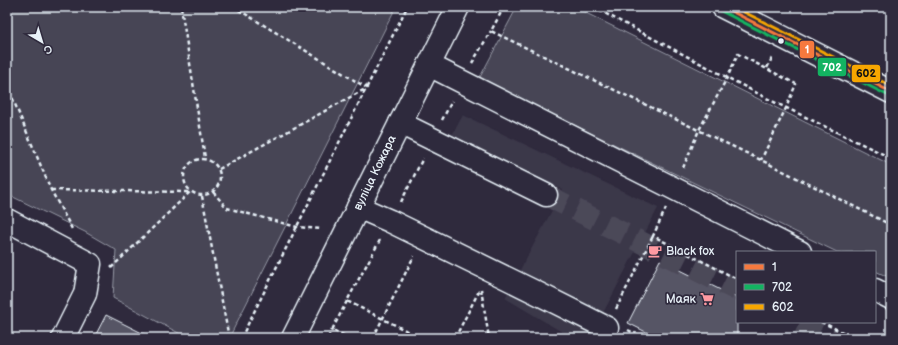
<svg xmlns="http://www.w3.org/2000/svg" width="898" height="345" viewBox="0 0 898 345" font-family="'Balsamiq Sans',sans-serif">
  <rect width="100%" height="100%" fill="#2f2a3d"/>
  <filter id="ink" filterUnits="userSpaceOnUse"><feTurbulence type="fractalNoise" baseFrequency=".025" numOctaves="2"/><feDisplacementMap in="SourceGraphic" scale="8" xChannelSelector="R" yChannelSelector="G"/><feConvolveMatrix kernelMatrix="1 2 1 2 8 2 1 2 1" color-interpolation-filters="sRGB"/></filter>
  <g filter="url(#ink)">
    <path fill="#3b3749" d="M463,115L658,208L590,338H566L567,335L505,298L563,190L452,135Z"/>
    <path fill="#464455" stroke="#979aa6" d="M7,7H396L229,338H188L113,298L116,250L85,232L7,194Z
      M517,7H574L891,165V278L875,271V252H837L479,79Z"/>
    <path fill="#575565" stroke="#e8f1f8" d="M660,260L737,298V338H658L628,323Z
      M106,315L152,338H94Z"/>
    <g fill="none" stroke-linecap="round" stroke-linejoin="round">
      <path stroke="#4b4859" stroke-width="22" stroke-dasharray="22 11" stroke-linecap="butt" d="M546,195L737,290
        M800,322L832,338"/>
      <g stroke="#e8f1f8" stroke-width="25">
        <path id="minor" d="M429,65L800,252
          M400,123L546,195
          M358,207L390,221L533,291L607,328
          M7,220L90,264L85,294L63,338
          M875,290L891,298"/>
      </g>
      <g stroke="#e8f1f8" stroke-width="25">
        <path id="major" d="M723,7L891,92
          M293,338L458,7"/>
      </g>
      <path stroke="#e8f1f8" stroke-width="2.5" stroke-dasharray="4 3" stroke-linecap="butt" d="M181,7L205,158
        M504,7L491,31L761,160L891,225
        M593,7L774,102L891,158
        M472,63L491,31
        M767,68L773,56
        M7,85L51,190L72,229
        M442,120L452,101
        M184 177a18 18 0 1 1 36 0a18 18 0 1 1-36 0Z
        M683,168L699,130L727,78L738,54L796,84L786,108L761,160
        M219,169L367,88L234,7
        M51,190L189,192
        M213,192L227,208L297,227L322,229
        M202,196L229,338
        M401,202L423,158
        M666,208L653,236L737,279
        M380,240L347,301L421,338
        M111,268L190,192
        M481,289L489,338
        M347,301L332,330L350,338
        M616,309L653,236
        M821,322L855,338
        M628,330L643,338
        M241,338L407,7
        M328,338L332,330
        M373,338L414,256
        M455,338L480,289"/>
      <use href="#minor" stroke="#2f2a3d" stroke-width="22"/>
      <use href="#major" stroke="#2f2a3d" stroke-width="22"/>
      <g stroke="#2f2a3d" stroke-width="6">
        <path id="bus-1" d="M723,7L891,92"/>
      </g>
      <g stroke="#2f2a3d" stroke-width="6">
        <path id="bus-2" d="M721,11L889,96"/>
      </g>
      <g stroke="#2f2a3d" stroke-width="6">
        <path id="bus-3" d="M734,7L891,86"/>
      </g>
      <use href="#bus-1" stroke="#f6793e" stroke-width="3"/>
      <use href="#bus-2" stroke="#13b361" stroke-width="3"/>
      <use href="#bus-3" stroke="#f7a600" stroke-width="3"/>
    </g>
  </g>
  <defs>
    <g id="cafe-bare" transform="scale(1.08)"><path d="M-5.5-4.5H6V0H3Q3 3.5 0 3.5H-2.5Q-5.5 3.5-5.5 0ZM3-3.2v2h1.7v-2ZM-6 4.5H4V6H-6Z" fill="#ff9aa2" stroke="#2f2a3d" stroke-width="2.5" paint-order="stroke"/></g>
    <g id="supermarket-bare" transform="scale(1.08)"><path d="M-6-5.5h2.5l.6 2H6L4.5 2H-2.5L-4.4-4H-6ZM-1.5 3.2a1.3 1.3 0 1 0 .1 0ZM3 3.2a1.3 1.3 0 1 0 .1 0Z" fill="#ff9aa2" stroke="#2f2a3d" stroke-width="2.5" paint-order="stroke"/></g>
  </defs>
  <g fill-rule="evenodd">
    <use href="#cafe-bare" x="655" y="251"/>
    <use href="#supermarket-bare" x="707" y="299"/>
  </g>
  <circle fill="#e8f1f8" stroke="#2f2a3d" stroke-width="1.5" cx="781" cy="41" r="3.5"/>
  <g text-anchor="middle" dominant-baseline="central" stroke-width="3.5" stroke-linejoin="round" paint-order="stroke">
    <g font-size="12" fill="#e8f1f8" stroke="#2f2a3d">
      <text transform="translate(375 173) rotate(-64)">вуліца Кожара</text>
    </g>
    <g font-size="12" fill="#e8f1f8" stroke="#2f2a3d" text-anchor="start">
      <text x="666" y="251">Black fox</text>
      <text x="696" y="299" text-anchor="end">Маяк</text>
    </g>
  </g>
  <g stroke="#2f2a3d" stroke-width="1.5">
    <rect x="799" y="40" width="16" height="19" rx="4" fill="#f6793e"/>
    <rect x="817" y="57" width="30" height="20" rx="4" fill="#13b361"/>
    <rect x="851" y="64" width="30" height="19" rx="4" fill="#f7a600"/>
  </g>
  <g font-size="11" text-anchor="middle" font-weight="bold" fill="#fff">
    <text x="807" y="53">1</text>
    <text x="832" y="71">702</text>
  </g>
  <g font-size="11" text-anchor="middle" font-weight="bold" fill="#111">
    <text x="866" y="77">602</text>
  </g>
  <rect width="898" height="345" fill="none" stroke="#2f2a3d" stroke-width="24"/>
  <rect x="12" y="12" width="874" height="321" fill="none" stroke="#e8f1f8" stroke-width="1.5" filter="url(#ink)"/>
  <rect x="736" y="251" width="140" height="72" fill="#2f2a3d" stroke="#797a88"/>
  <rect x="744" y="264" width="20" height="6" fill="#f6793e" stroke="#797a88"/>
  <text x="772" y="271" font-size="12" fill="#e8f1f8">1</text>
  <rect x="744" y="284" width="20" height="6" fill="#13b361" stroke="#797a88"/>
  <text x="772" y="291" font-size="12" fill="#e8f1f8">702</text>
  <rect x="744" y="304" width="20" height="6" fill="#f7a600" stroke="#797a88"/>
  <text x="772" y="311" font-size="12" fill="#e8f1f8">602</text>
  <g transform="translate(42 42) rotate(142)" stroke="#2f2a3d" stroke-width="3" paint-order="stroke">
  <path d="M0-3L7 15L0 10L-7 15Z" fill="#e8f1f8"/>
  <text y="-6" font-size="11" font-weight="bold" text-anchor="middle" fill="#e8f1f8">С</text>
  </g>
</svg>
